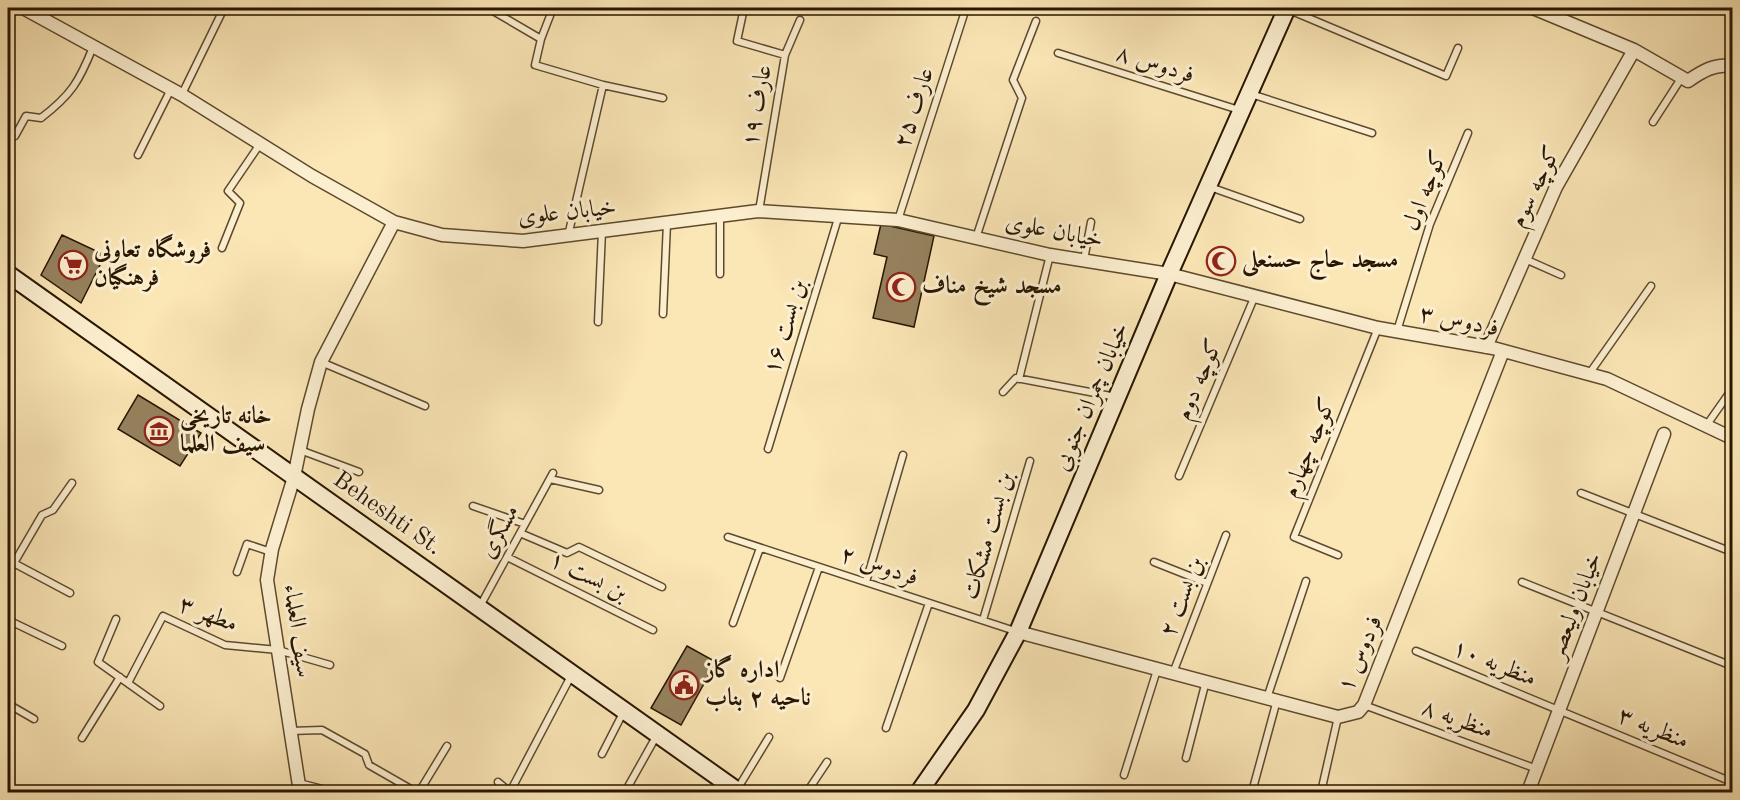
<svg xmlns="http://www.w3.org/2000/svg" width="1740" height="800" viewBox="0 0 1740 800" font-family="'Old Standard TT',Amiri,serif">
  <rect width="100%" height="100%" fill="#fbe6b6"/>
  <filter id="stains"><feTurbulence type="fractalNoise" baseFrequency=".00333" numOctaves="4"/><feColorMatrix values="0 0 0 0 .2 0 0 0 0 .09 0 0 0 0 .02 0 0 0 .5 -.17"/></filter>
  <radialGradient id="worn" r=".72"><stop offset=".6" stop-color="#630" stop-opacity="0"/><stop offset="1" stop-color="#630" stop-opacity=".3"/></radialGradient>
  <path fill="#96825f" stroke="#281600" stroke-width="1.5" d="M881,224L934,236L914,327L873,318L887,257L874,254Z
    M62,235L105,255L81,303L41,275Z
    M138,395L201,433L180,466L118,429Z
    M687,646L716,662L681,725L651,708Z"/>
  <g fill="none" stroke-linecap="round" stroke-linejoin="round">
    <g stroke="#5d4a2e" stroke-width="9">
      <path id="lane" d="M488,8L541,39
        M553,8L541,39L535,65L603,85
        M744,8L737,41L785,55
        M1287,9L1446,76L1458,48
        M1058,53L1239,110
        M182,94L224,8
        M1251,94L1372,133
        M1653,122L1682,77
        M15,136L26,116L41,118C71,95 79,82 93,47
        M138,155L171,89
        M1210,187L1300,219
        M759,211L785,55L800,20
        M720,217V274
        M898,220L966,8
        M568,236L603,85L663,98
        M976,238L1022,98L1013,80L1036,21
        M222,248L240,203L228,191L260,144
        M1525,259L1561,275
        M1084,260L1091,222
        M663,314L667,223
        M598,322L602,231
        M1397,331L1430,224L1468,133
        M321,362L425,406
        M1589,374L1651,286
        M1019,379L1050,255
        M1003,392L1016,378L1116,397
        M1706,426L1732,389
        M768,449L839,215
        M300,450L359,472
        M1179,476L1254,298
        M550,479L599,490
        M1581,493L1732,552
        M473,506L525,524
        M520,533L567,553L579,547L662,587
        M728,537L1015,631
        M1338,555L1294,537L1378,328
        M507,557L653,630
        M8,560L70,593
        M1154,562L1207,583
        M14,563L42,515L53,510L72,483
        M237,572L247,544L271,552
        M866,582L903,455
        M1522,582L1732,666
        M479,608L553,473
        M116,619L98,662L160,706
        M8,620L62,646
        M983,620L1030,461
        M733,623L760,548
        M1416,651L1732,782
        M1173,673L1226,535
        M780,678L819,567
        M128,683L163,616L225,645L278,650L330,665
        M1267,698L1306,581
        M8,704L34,719
        M1364,705L1537,769
        M886,728L929,603
        M290,731L322,730L365,754L369,765L416,792
        M82,738L120,677
        M602,754L624,711
        M1186,758L1206,681
        M1124,775L1157,670
        M498,782L510,792
        M299,783L334,792
        M738,788L769,737
        M256,790L261,792
        M419,792L447,746
        M510,792L571,676
        M625,792L657,735
        M807,792L827,762
        M1252,792L1277,700
        M1321,792L1338,717"/>
    </g>
    <g stroke="#5d4a2e" stroke-width="15">
      <path id="street" d="M23,8L182,95L312,176L394,222L442,235L523,241L758,211L898,220L1050,255L1169,274L1378,328L1493,348L1607,379L1732,438
        M1533,8L1634,50L1688,81C1701,72 1717,62 1732,67
        M1486,347L1556,187L1634,50
        M1018,632L1338,717L1358,712L1364,705L1503,351
        M300,792L267,580L272,549L294,477L308,409L321,362L394,222
        M1528,792L1664,434"/>
    </g>
    <g stroke="#281600" stroke-width="20">
      <path id="secondary" d="M8,274L739,792
        M919,792L976,710L1018,632L1169,274L1287,8"/>
    </g>
    <use href="#lane" stroke="#fcefd0" stroke-width="6"/>
    <use href="#street" stroke="#fcefd0" stroke-width="12"/>
    <use href="#secondary" stroke="#fcefd0" stroke-width="16"/>
  </g>
  <defs>
    <g id="mosque-ring" transform="scale(1.5)"><circle r="9.5" fill="#fcefd0" stroke="#8f2418" stroke-width="1.5"/><path d="M3.5-4.9A6 6 0 1 0 3.5 4.9A5 5 0 1 1 3.5-4.9Z" fill="#8f2418"/></g>
    <g id="supermarket-ring" transform="scale(1.5)"><circle r="9.5" fill="#fcefd0" stroke="#8f2418" stroke-width="1.5"/><path d="M-6-5.5h2.5l.6 2H6L4.5 2H-2.5L-4.4-4H-6ZM-1.5 3.2a1.3 1.3 0 1 0 .1 0ZM3 3.2a1.3 1.3 0 1 0 .1 0Z" fill="#8f2418"/></g>
    <g id="museum-ring" transform="scale(1.5)"><circle r="9.5" fill="#fcefd0" stroke="#8f2418" stroke-width="1.5"/><path d="M0-6L6-3V-2H-6V-3ZM-5-1h2V3h-2ZM-1-1h2V3h-2ZM3-1h2V3H3ZM-6 4H6V6H-6Z" fill="#8f2418"/></g>
    <g id="civic-ring" transform="scale(1.5)"><circle r="9.5" fill="#fcefd0" stroke="#8f2418" stroke-width="1.5"/><path d="M-.6-6.5H3V-4.5H.6V-3L4-1V1h2V6H-6V1h2V-1L-.6-3ZM-1.2 2.5V6h2.4V2.5Z" fill="#8f2418"/></g>
  </defs>
  <g fill-rule="evenodd">
    <use href="#mosque-ring" x="1221" y="261"/>
    <use href="#supermarket-ring" x="73" y="265"/>
    <use href="#mosque-ring" x="901" y="287"/>
    <use href="#museum-ring" x="159" y="431"/>
    <use href="#civic-ring" x="684" y="685"/>
  </g>
  <g text-anchor="middle" dominant-baseline="central" stroke-width="6" stroke-linejoin="round" paint-order="stroke">
    <g font-size="24" fill="#281600" stroke="#fcefd0">
      <text transform="translate(1155 65) rotate(17)">فردوس ۸</text>
      <text transform="translate(758 106) rotate(-80)">عارف ۱۹</text>
      <text transform="translate(915 108) rotate(-72)">عارف ۲۵</text>
      <text transform="translate(1536 187) rotate(-64)">کوچه سوم</text>
      <text transform="translate(1426 191) rotate(-69)">کوچه اول</text>
      <text transform="translate(567 213) rotate(-6)">خیابان علوی</text>
      <text transform="translate(1054 232) rotate(11)">خیابان علوی</text>
      <text transform="translate(1459 322) rotate(11)">فردوس ۳</text>
      <text transform="translate(786 327) rotate(-73)">بن بست ۱۶</text>
      <text transform="translate(1200 380) rotate(-67)">کوچه دوم</text>
      <text transform="translate(1092 397) rotate(-67)">خیابان چمران جنوبی</text>
      <text transform="translate(1310 448) rotate(-68)">کوچه چهارم</text>
      <text transform="translate(387 514) rotate(35)">Beheshti St.</text>
      <text transform="translate(500 532) rotate(-61)">مسگری</text>
      <text transform="translate(989 536) rotate(-74)">بن بست مشکات</text>
      <text transform="translate(879 567) rotate(18)">فردوس ۲</text>
      <text transform="translate(588 577) rotate(26)">بن بست ۱</text>
      <text transform="translate(1183 597) rotate(-69)">بن بست ۲</text>
      <text transform="translate(1576 606) rotate(-69)">خیابان ولیعصر</text>
      <text transform="translate(208 615) rotate(21)">مطهر ۳</text>
      <text transform="translate(297 631) rotate(82)">سیف العلماء</text>
      <text transform="translate(1361 654) rotate(-67)">فردوس ۱</text>
      <text transform="translate(1494 664) rotate(22)">منظریه ۱۰</text>
      <text transform="translate(1457 720) rotate(20)">منظریه ۸</text>
      <text transform="translate(1653 729) rotate(22)">منظریه ۳</text>
    </g>
    <g font-size="24" font-weight="bold" fill="#281600" stroke="#fcefd0" text-anchor="start">
      <text x="94" y="251">فروشگاه تعاونی<tspan x="94" dy="28">فرهنگیان</tspan></text>
      <text x="1242" y="261">مسجد حاج حسنعلی</text>
      <text x="922" y="287">مسجد شیخ مناف</text>
      <text x="180" y="417">خانه تاریخی<tspan x="180" dy="28">سیف العلما</tspan></text>
      <text x="705" y="671">اداره گاز<tspan x="705" dy="28">ناحیه ۲ بناب</tspan></text>
    </g>
  </g>
  <rect width="1740" height="800" fill="none" stroke="#fbe6b6" stroke-width="30"/>
  <rect x="9" y="9" width="1722" height="782" fill="none" stroke="#281600" stroke-width="3"/>
  <rect x="15" y="15" width="1710" height="770" fill="none" stroke="#281600" stroke-width="1.5"/>
  <rect width="100%" height="100%" filter="url(#stains)"/>
  <rect width="100%" height="100%" fill="url(#worn)"/>
</svg>
